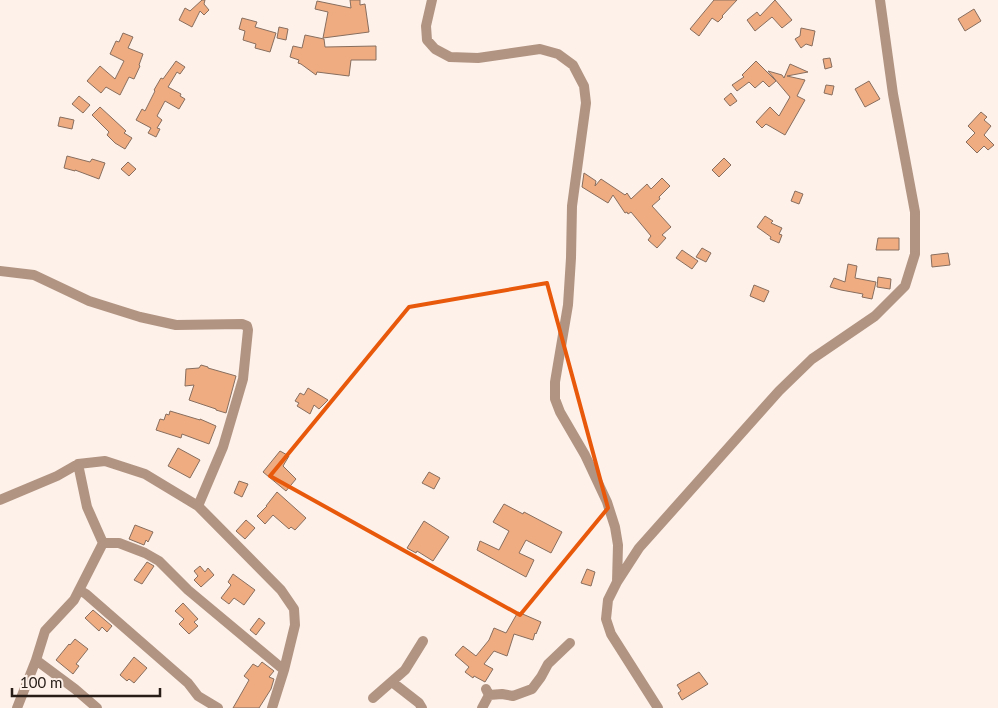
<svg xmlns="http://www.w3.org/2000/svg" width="998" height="708" viewBox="0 0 998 708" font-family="Lato,sans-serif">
  <rect width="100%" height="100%" fill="#fdf1ea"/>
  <path fill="#f0ac81" stroke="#886e5e" d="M202,0H205L204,4L209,10L204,15L200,11L192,27L179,20L185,8L190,11Z
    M350,0H360V5L365,4L369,32L323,38L328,12L315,9L317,1L351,8Z
    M714,0H737L722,16L723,17L718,22L712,18L699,36L690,29Z
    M775,0L792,20L782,28L772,17L755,31L747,20L757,12L760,16Z
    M974,9L981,21L965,31L958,19Z
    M242,18L257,22L255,27L276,33L270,52L255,48L256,44L243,40L245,31L239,29Z
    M279,27L288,29L286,40L277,38Z
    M801,28L815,31L812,46L806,44L801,48L795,39L800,36Z
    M123,33L133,37L128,48L143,54L139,65L140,66L134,79L129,77L120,95L106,87L101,93L87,81L100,66L115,79L124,61L110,54L116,41L119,42Z
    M305,35L324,39L325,47L376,46V60H351L349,76L317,72L316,75L301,64L298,63L299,60L290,57L293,46L302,48Z
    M830,58L832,67L825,69L823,59Z
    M176,61L185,67L180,74L177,72L168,87L181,94L180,96L185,99L179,109L165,101L157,116L162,120L157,128L160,129L156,137L148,133L151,128L136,120L142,109L145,111L155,91L154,90L161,78L163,79Z
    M756,61L776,81L769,87L763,81L755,88L749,82L737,91L732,85L744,77L742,75Z
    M790,64L808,72L787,76L805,80L797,96L805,100L785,135L766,124L762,128L756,122L770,107L779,116L790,97L768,71L782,75L784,78Z
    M869,81L880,99L865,107L855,89Z
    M826,85L834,86L832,95L824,93Z
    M731,93L737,101L730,106L724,99Z
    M79,96L90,105L83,113L72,104Z
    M100,107L126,131L124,133L132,138L125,149L115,143L107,135L109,132L92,115Z
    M981,112L987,117L984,120L991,126L984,135L994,145L988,150L984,146L977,153L966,142L975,133L968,126Z
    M60,117L74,120L72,129L58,126Z
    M67,156L90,162L92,159L105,163L99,179L75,170V171L64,168Z
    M724,158L731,165L719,177L712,170Z
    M128,162L136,169L129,176L121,169Z
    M584,173L596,181L595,186L601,179L625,195L627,193L631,199L647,184L651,189L662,178L670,186L659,197L660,199L652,206L671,227L662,235L666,238L657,248L648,240L651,236L631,212L628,214L627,212L625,213L613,195L608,203L582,187Z
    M795,191L803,194L799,204L791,201Z
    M765,216L773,221L771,223L782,228L779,234L782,235L779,243L770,239L771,237L757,227Z
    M878,238H899V250H876Z
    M702,248L711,253L706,262L696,257Z
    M682,250L698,261L692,269L676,258Z
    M948,253L950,265L932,267L931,255Z
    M848,264L857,266L855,278L876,282L872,299L862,297L863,294L841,290L830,287L834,278L845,282Z
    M878,277L891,279L890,289L877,287Z
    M754,285L769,291L764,302L750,296Z
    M201,365L208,367V368L236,376L226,413L216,410V409L189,400L194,385L185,386L186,369L199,368Z
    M308,388L328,400L319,409L314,405L310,414L297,406L299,403L295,401L300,393L304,395Z
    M170,411L200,420V419L216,426L209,444L182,434L181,438L156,430L160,419L164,420L166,414L169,415Z
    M178,448L200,460L190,478L168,466Z
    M280,451L289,456L283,466L296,479L286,491L263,472Z
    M429,472L440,478L434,489L422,483Z
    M239,481L248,484L242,497L234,493Z
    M277,492L306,518L295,530L291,527L289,529L273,515L265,524L257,516L267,506H266Z
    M504,504L523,514L524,512L562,532L551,553L526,540L519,553L534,560L526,577L477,550L480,541L499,550L509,531L493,522Z
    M246,520L255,528L245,539L236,531Z
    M424,521L449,537L433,561L417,551L416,553L407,548Z
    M135,525L153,532L148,542L146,540L144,545L129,539Z
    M147,562L154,566L142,584L134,580Z
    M200,566L205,572L208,568L214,575L201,587L194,580L198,576L194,571Z
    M587,569L595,572L591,586L581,583Z
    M233,574L255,590L244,605L234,598L229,604L221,598L231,585L228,582Z
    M183,603L198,619L194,622L198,626L189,634L179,624L184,619L175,611Z
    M93,610L112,626L107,632L102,627L99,631L85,618Z
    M518,612L541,622L536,634L535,633L533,640L514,634L507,656L494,651L484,664L493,669L485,682L474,676L473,678L465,672L469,667L455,655L463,646L476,656L489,640L494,628L506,633Z
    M259,618L265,623L256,635L250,630Z
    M75,639L88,649L76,664L79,666L73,674L56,660L69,644L70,645Z
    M134,657L147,668L134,683L129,679L127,681L120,675Z
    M262,662L274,671L269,677L274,679L271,689L259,708H233L249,680L244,676L253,664L258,667Z
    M699,672L708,684L682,700L678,693L681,691L677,685Z"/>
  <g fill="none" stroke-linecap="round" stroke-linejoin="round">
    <path stroke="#b29482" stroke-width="10" d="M432,0L426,26L427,40L435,49L450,57L478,58L540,49L558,54L573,65L584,86L586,103L572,206L571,258L568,305L555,382V399L560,412L585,455L607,502L615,527L618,545L617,582
      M0,271L34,275L89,301L140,317L176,325L242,324L247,326L248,330L243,379L223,447L198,506
      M0,500L57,476L78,464L105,461L145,474L198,506L281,590L294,609L295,625L284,670L272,708
      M103,543H119L145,553L159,561L188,590L284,670
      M79,590L86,594L188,683L198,696L218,708
      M36,660L45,631L74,600L103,543L87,507L78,464
      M392,682L419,703L422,708
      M489,695L502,694L513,696L532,689L541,677L548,664L570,643
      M373,698L405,670L423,641
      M17,708L36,660L75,689L97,708
      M482,708L489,695L486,689
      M658,708L611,634L606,619L608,600L617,582L639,548L779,391L812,359L875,316L905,286L915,254V212L893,94L880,0"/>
  </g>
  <path fill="none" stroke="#e8590c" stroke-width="4" stroke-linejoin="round" d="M547,283L608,508L520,615L270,476L409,307Z"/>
  <path d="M12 688v8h148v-8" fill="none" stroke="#281e17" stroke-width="2.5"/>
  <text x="20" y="688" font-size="15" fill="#281e17" stroke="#fdf1ea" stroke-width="4" paint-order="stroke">100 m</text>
</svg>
